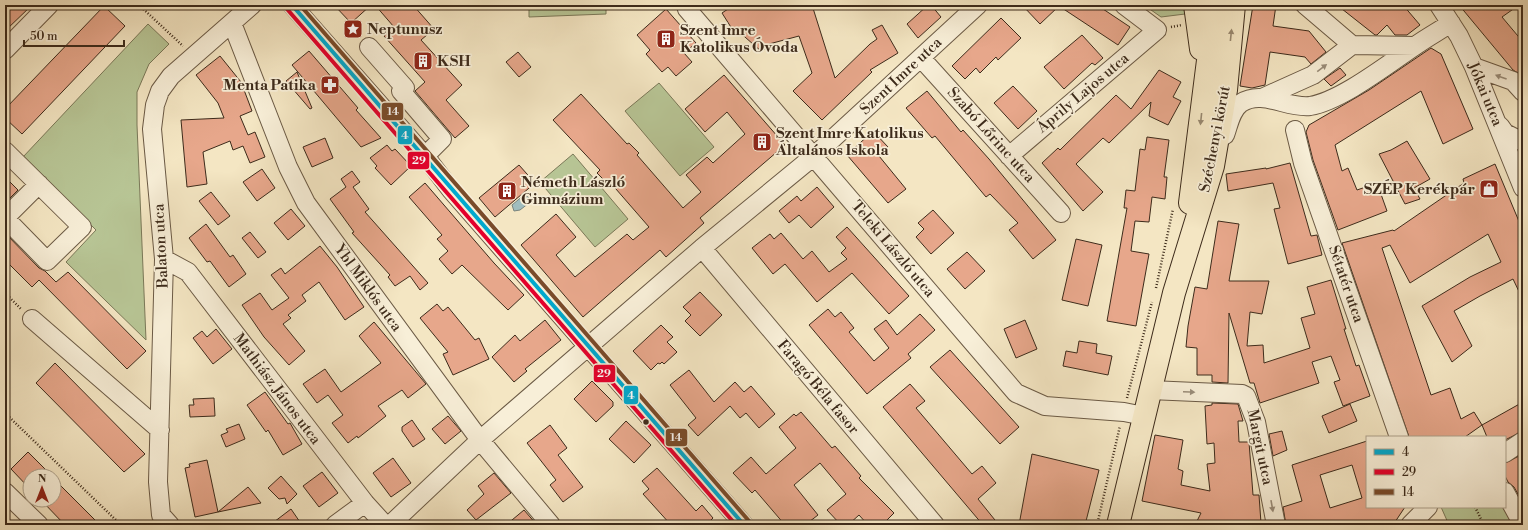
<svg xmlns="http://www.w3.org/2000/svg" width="1528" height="530" viewBox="0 0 1528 530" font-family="'Libre Bodoni',serif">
  <rect width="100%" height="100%" fill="#f4e6c3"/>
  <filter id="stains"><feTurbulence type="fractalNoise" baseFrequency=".005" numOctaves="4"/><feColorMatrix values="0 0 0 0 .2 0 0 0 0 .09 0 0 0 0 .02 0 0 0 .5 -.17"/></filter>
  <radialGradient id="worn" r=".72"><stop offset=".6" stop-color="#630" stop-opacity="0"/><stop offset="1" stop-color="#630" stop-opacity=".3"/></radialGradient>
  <path fill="#b8c696" stroke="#7a7858" d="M529,5H606V14L529,17Z
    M1144,5H1183L1185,14L1161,17Z
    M148,24L169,44L149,64L137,92V125L146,340L66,262L96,230L23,157Z
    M659,83L714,147L680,176L625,111Z
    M573,154L628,219L595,247L540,182Z
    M1441,507H1505L1519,525H1449Z"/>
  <path fill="#a0bdbe" stroke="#78837d" d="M524,195L530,198L529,203L520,210L514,211L512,205Z"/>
  <path fill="#e7a78b" stroke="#3d2b1b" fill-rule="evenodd" d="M5,5H32L5,31Z
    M334,5H371L351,23Z
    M375,5H413L434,29L421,40L462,85L446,100L469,126L455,138L415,91L425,82L384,36L394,27Z
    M734,5H812L835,78L870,44L877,39L872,30L882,25L898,53L870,70L872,72L822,120L793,91L812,73L799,36L769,44L762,52L737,30L734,32L722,13Z
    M928,5H931L941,17L918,38L907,24Z
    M1022,5H1097L1130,27L1118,45L1059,6L1040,24Z
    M1253,5H1276L1273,26L1309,31L1326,52L1311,64L1305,57L1270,52L1265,85L1252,88L1240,86Z
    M1337,5H1403L1420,25L1407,35H1395L1387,25L1377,35H1375Z
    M1459,5H1519L1502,17L1523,42V76L1513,70Z
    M104,6L125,26L22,134L5,118V109Z
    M666,9L696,43L684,53L692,62L676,76L668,67L662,72L646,54L650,50L637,35Z
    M1001,18L1021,38L998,60L996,57L980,73L976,68L965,79L952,66Z
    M1082,35L1103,58L1095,65L1092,63L1064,89L1044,67Z
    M1431,48L1441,54L1473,129L1443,144L1421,91L1335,145L1342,171L1348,168L1357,190L1377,183L1387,211L1338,230L1313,160L1306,132L1309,125L1369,90Z
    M309,51L358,108L356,110L381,138L361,147L292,65Z
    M518,52L531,67L519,77L506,62Z
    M220,56L241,82L252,111L240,116L248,135L255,132L265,157L250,163L243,146L233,150L230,141L203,152L207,184L187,187L181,120L224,118L218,103L196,75Z
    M1340,68L1346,75L1331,86L1324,79Z
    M1159,70L1181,82L1173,97L1181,101L1168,125L1149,116L1151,102L1109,143L1103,138L1076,164L1103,192L1083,211L1042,163L1058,148L1060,150L1116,95L1131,109Z
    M297,72L312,108L310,109L286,81Z
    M724,75L785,145L700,218L704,223L666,257L660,250L583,317L521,245L556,214L576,237L556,255L575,277L627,234L633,240L649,227L609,181L607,183L597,173L600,170L553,120L581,94L627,144L629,143L639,153L637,155L683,208L701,192L686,175L707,157L713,163L745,134L727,112L705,132L685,109Z
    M1013,86L1037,111L1018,129L994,103Z
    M927,91L961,132L963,130L989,159L1056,240L1033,259L1009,230L1018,223L990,194L986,197L935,136L932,138L906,108Z
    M873,131L888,147L879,156L906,189L888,203L847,155Z
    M1147,137L1169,140L1164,177H1167L1165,199L1152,197L1149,222L1135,221L1131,251L1149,254L1136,326L1107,321L1127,208H1124L1126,190L1135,191L1140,149L1145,150Z
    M325,138L333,158L312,167L303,147Z
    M1407,141L1430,179L1414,188L1420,199L1405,204L1379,154L1391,150Z
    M387,145L392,151L395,149L411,166L391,185L375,168L377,166L370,158Z
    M1290,163L1311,236L1317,235L1322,255L1288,264L1274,209L1280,208L1273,183L1228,191L1226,174L1266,168V169Z
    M1495,164L1523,231V300L1513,279L1480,296L1454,311L1472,346L1452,362L1422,306L1470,277L1501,262L1488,234L1410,283L1390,245L1382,248L1431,395L1450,388L1461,419L1474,412L1482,425L1465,437H1409L1342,243L1393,230L1394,231L1464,183L1463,179Z
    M519,165L535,183L495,217L479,198Z
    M262,169L275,188L257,201L243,182Z
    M352,171L360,182L353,187L369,209L365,212L428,283L420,290L410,276L395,286L388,277L390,275L352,233L354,232L330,199L346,187L341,179Z
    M5,177L18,190L5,203Z
    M425,183L494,263L524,295L508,310L462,265L452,274L439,259L448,251L437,239L442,235L409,197Z
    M817,187L834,207L811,228L799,215L789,223L779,211L797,196L801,201Z
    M211,192L230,216L218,225L199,201Z
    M291,209L305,226L288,240L274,223Z
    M933,210L954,233L931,254L916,237L924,229L918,223Z
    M1218,221L1239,224L1229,281H1269L1262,314L1250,312L1247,346L1263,345L1264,363L1310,348L1301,318L1315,314L1307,287L1331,280L1346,329H1344L1356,366L1359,365L1370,396L1343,406L1334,382L1340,380L1331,356L1312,362L1319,383L1260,403L1254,383H1250L1229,313L1228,383L1212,382V375H1197V348L1186,347L1188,326L1195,287L1207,289Z
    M206,224L230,257L233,255L246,274L229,287L210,261L207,262L189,238Z
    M847,227L909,296L889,314L852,273L817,302L785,264L773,274L752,248L770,234L774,239L781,233L803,259L812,251L829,272L847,259L841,253L846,248L836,237Z
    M250,232L266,252L258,258L242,238Z
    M5,233L39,268L45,271L56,282L68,272L146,351L127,369L39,280L32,287L5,260Z
    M1076,239L1102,245L1088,306L1062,300Z
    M320,246L337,267L364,307L345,320L319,282L302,295L306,301L288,315L291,318L283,324L305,351L289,365L264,337L242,305L260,293L272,310L289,298L271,275L281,268L285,274Z
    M967,252L985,271L965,289L947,269Z
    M700,292L722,315L700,336L685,321L691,315L683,307Z
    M437,304L443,311L448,307L475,340L479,338L489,359L453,375L443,354L448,352L420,318Z
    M828,309L835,317L841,312L854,328L849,332L874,361L889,348L874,329L886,320L897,335L920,314L935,330L908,354L911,358L867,394L809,325Z
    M545,320L561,340L525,369L527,371L514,382L492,357L515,335L520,341Z
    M1025,320L1037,349L1016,358L1004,329Z
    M374,322L426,384L408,398L402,390L378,406L386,416L358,438L357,436L348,443L332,423L343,415L328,395L317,403L303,384L325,369L341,392L381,363L359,336Z
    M661,325L673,337L667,342L677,352L664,364L662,362L660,364L658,363L651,370L633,351Z
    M216,329L232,349L213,364L193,338L202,331L207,337Z
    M1079,341L1097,344L1096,353L1112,356L1108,375L1063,366L1066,351L1077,353Z
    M950,350L1019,427L1000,444L930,367Z
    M55,363L145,454L124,472L36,383Z
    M689,370L714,402L735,382L744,392L751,386L775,414L759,428L746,413L740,418L730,406L698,436L688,425L696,418L670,385Z
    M592,381L613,402V406L596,422L574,399Z
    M910,384L925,401L916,408L972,474L982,466L996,483L978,499L999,525H983L883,407Z
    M265,392L288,424L290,423L302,444L283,455L268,430L266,432L247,405Z
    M214,398L215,416L190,417L189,405H194L193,399Z
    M1523,402V431L1505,440V437H1487L1482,425Z
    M1212,403L1238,404L1243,421H1238L1239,442H1249L1253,495H1259L1261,523L1195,525L1201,513L1142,501L1155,435L1183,440L1178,469L1183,471L1181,485L1210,491L1207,464L1215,463L1214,443L1207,444L1205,406L1212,405Z
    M1350,404L1357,421L1329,433L1322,416Z
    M801,412L832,448L835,446L861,476L859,478L894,513L882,525H868L859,515L848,525H841L827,510L846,494L820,463L794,485L818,515L805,525H785L755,490L752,493L733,473L751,457L766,474L796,448L779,427L794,414L796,416Z
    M448,416L461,431L445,444L432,429Z
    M412,420L425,439L413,447L402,431V427Z
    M626,421L651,445L634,463L609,439Z
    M239,424L245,439L226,447L221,435L228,432L226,429Z
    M550,425L567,448L558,455L583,487L563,502L550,485L556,480L527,443Z
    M1282,431L1287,450L1273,456L1269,434Z
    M1367,441V507H1405L1395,522L1386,525H1286L1283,507L1302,501L1292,465ZM1352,465L1362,498L1330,508L1320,475Z
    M28,452L52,476H30V489L11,469Z
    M1032,454L1099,470L1085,525H1019Z
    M1523,454V503L1514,487L1508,482L1505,476V463Z
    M393,458L411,483L391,497L373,473Z
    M207,460L218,512L195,517L185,468L190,467L189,464Z
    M657,468L696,511L702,505L713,518L706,525H671L643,494L649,489L642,481Z
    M322,472L338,493L319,507L303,486Z
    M494,473L511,493L476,520L467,510L484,494L478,486Z
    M281,476L297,494L287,504L285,498L279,499L268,488Z
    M54,479L100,525H65L41,500H54Z
    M248,487L261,503L218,512Z
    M291,509L302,525H270Z
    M524,510L537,525H506Z"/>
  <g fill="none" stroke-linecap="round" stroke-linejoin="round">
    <g stroke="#6b5a45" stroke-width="20">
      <path id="minor" d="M292,5L425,156L451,190L744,525
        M686,5L687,9L1016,393L1045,406L1124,412L1144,416
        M1305,5L1352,45
        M1439,5L1459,36L1474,67L1523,188
        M232,23L288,167L306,203L480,440L551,525
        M369,47L405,88L401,91L442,139L425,156
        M5,50L49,5
        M921,58L1061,213
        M1474,67L1513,81L1523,92
        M1262,98L1313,75L1352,45L1415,46
        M1500,126L1505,133L1523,142
        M1295,130L1303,163L1399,437
        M1225,135C1229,124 1231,110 1241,103C1262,89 1288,109 1310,106C1341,101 1388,64 1415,46C1426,38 1439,31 1451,23
        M5,151L82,227L47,261L5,218L39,184
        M1009,156L1157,30L1124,5
        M702,248L935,525
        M164,259L188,272L365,503L385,525
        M32,319L160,430
        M1150,390L1242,394L1246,396L1256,422L1276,525
        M1505,453L1523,441
        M5,492L39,525
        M1505,492L1523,525
        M170,525L161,515L158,482L164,259L152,129L155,105L160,91L171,76L252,5
        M335,525L365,503
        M390,525L480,440L702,248L814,156L978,5
        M1410,525L1428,507"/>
    </g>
    <g stroke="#3d2b1b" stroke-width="24">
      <path id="major" d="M1195,5L1201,49
        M1190,203L1215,5
        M1118,525L1174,293L1213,166L1226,90L1234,5"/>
    </g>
    <path stroke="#3d2b1b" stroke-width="2.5" stroke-dasharray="1 2" stroke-linecap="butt" d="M139,5L183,46
      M1171,27L1182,25
      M1156,288L1173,209
      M5,293L21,309
      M1127,398L1152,302
      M5,413L121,525
      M1475,507L1484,525
      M1097,525L1120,426"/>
    <use href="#minor" stroke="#f8efd8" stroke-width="18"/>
    <use href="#major" stroke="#f4e6c3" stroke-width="22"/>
    <g stroke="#f8efd8" stroke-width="7">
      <path id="bus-1" d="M292,5L744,525"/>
    </g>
    <g stroke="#f8efd8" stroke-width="7">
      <path id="bus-2" d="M287,9L736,525"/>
    </g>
    <g stroke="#f8efd8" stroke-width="7">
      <path id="bus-3" d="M300,5L749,521"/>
    </g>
    <use href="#bus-1" stroke="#00a9ce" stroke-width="4"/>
    <use href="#bus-2" stroke="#e4002b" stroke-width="4"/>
    <use href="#bus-3" stroke="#7a4b2a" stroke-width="4"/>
  </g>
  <defs><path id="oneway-solid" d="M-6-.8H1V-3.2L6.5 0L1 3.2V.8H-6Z"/></defs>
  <g fill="#98886f">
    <use href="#oneway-solid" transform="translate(1231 35) rotate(-84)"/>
    <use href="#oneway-solid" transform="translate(1201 119) rotate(96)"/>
  </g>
  <g fill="#9a8d7a">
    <use href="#oneway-solid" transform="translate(1322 68) rotate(-37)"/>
    <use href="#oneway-solid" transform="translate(1501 77) rotate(-160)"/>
    <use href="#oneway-solid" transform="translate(1189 392) rotate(2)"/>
    <use href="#oneway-solid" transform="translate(1272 506) rotate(80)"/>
  </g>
  <defs>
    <g id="sight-square" transform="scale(1)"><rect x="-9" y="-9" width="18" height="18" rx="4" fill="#8f2418" stroke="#f8efd8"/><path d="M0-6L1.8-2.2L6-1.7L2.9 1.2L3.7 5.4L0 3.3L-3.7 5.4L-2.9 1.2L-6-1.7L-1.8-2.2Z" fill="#fff"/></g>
    <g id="building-square" transform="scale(1)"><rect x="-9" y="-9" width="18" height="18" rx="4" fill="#8f2418" stroke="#f8efd8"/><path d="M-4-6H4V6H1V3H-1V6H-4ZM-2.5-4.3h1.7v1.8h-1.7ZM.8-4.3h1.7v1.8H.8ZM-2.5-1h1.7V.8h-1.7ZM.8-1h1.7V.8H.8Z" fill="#fff"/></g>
    <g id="pharmacy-square" transform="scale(1)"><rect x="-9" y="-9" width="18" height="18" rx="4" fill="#8f2418" stroke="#f8efd8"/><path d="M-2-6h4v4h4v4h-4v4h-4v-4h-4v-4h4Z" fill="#fff"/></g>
    <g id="shop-square" transform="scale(1)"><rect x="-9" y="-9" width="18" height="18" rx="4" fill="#8f2418" stroke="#f8efd8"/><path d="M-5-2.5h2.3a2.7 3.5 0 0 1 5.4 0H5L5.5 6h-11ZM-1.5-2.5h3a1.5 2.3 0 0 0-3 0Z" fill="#fff"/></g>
  </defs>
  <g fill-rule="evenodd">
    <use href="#sight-square" x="353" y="29"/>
    <use href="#building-square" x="666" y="39"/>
    <use href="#building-square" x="423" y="61"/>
    <use href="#pharmacy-square" x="330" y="85"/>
    <use href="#building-square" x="762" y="142"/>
    <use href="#shop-square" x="1489" y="189"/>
    <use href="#building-square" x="507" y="191"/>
  </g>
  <circle fill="#3d2b1b" stroke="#f8efd8" stroke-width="1.5" cx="646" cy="422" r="3.5"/>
  <g text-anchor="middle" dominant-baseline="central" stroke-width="3.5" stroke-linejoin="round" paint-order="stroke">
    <g font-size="15" font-weight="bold" fill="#3d2b1b" stroke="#f8efd8" text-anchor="start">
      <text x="367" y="29">Neptunusz</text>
      <text x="680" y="30">Szent Imre<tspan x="680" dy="17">Katolikus Óvoda</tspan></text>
      <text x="437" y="61">KSH</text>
      <text x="316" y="85" text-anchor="end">Menta Patika</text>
      <text x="776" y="133">Szent Imre Katolikus<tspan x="776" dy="17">Általános Iskola</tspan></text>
      <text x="521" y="182">Németh László<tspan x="521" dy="17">Gimnázium</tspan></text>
      <text x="1475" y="189" text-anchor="end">SZÉP Kerékpár</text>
    </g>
    <g font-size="15" fill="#3d2b1b" stroke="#f8efd8">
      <text transform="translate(901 76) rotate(-43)">Szent Imre utca</text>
      <text transform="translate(1083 93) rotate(-40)">Áprily Lajos utca</text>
      <text transform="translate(1485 94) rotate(67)">Jókai utca</text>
      <text transform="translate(991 135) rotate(48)">Szabó Lőrinc utca</text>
      <text transform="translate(1215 139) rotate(-79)">Széchenyi körút</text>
      <text transform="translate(161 246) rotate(-93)">Balaton utca</text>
      <text transform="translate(893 249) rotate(50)">Teleki László utca</text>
      <text transform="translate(1346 284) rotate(71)">Sétatér utca</text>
      <text transform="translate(368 288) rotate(54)">Ybl Miklós utca</text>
      <text transform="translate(818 387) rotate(50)">Faragó Béla fasor</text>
      <text transform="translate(277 389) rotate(53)">Mathiász János utca</text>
      <text transform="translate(1260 447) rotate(78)">Margit utca</text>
    </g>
  </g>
  <g stroke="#f8efd8" stroke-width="1.5">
    <rect x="381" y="102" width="23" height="19" rx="4" fill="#7a4b2a"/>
    <rect x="397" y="125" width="16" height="20" rx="4" fill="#00a9ce"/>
    <rect x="407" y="151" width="23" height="19" rx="4" fill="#e4002b"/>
    <rect x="593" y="364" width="23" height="19" rx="4" fill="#e4002b"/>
    <rect x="623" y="385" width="16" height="20" rx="4" fill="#00a9ce"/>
    <rect x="665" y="428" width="23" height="19" rx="4" fill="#7a4b2a"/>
  </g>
  <g font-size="11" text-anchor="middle" font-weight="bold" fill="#fff">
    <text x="393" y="115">14</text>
    <text x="405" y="139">4</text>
    <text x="419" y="164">29</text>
    <text x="604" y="377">29</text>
    <text x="631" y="399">4</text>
    <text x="676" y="441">14</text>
  </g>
  <rect width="1528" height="530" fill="none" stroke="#f4e6c3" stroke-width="20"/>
  <rect x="6" y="6" width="1516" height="518" fill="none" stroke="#3d2b1b" stroke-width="2"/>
  <rect x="10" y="10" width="1508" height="510" fill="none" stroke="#3d2b1b"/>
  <rect x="1366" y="436" width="140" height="72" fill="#f8efd8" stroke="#ada18c"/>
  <rect x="1374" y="449" width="20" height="6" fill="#00a9ce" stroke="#ada18c"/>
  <text x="1402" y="456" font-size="12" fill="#3d2b1b">4</text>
  <rect x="1374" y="469" width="20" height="6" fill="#e4002b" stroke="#ada18c"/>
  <text x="1402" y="476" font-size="12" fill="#3d2b1b">29</text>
  <rect x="1374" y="489" width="20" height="6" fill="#7a4b2a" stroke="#ada18c"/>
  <text x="1402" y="496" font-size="12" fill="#3d2b1b">14</text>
  <g transform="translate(42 488)"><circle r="19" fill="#f8efd8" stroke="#ada18c"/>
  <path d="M0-3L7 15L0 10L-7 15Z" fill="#8f2418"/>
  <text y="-6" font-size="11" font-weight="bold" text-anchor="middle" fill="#3d2b1b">N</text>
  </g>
  <path d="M24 40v6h100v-6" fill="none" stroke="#3d2b1b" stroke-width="2"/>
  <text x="30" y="40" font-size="12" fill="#3d2b1b" stroke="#f8efd8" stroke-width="3" paint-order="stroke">50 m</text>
  <rect width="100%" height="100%" filter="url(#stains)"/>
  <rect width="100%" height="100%" fill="url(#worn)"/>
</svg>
